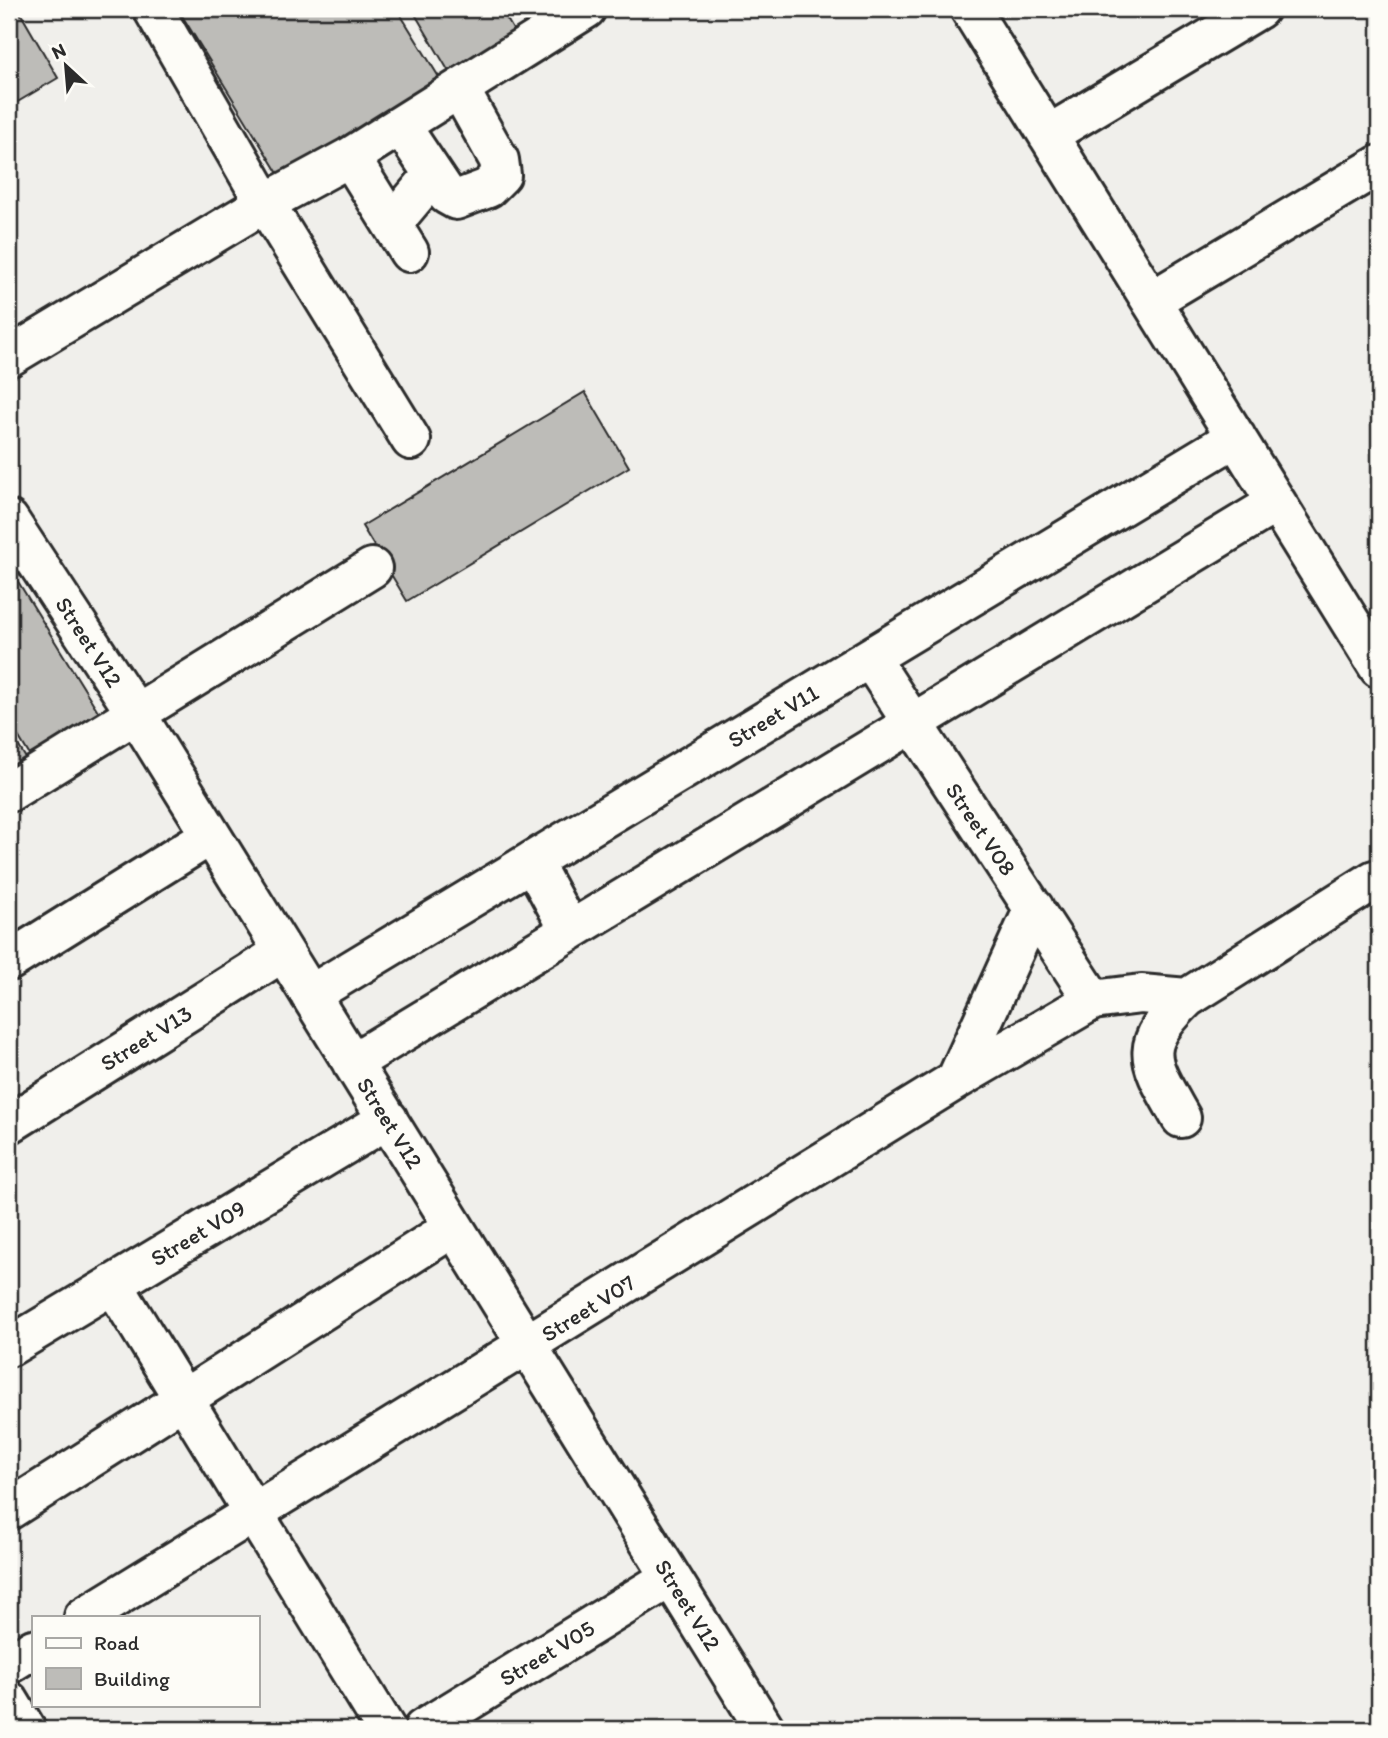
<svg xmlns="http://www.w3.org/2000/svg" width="1388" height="1738" viewBox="0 0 1388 1738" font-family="Itim,sans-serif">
  <rect width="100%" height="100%" fill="#f0efeb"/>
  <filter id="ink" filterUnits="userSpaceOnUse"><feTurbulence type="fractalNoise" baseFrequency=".0143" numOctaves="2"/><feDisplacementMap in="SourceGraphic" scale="14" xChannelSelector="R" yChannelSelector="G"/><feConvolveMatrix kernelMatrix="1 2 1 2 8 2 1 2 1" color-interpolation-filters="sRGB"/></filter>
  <g filter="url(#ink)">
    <path fill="#bdbcb8" stroke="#2b2b2b" stroke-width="2" d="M9,9H18L58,78L9,107Z
      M178,9H397L442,82L282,180Z
      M412,9H501L521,43L455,82Z
      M585,392L629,467L407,601L362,526Z
      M9,567L101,716L32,759L9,721Z
      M9,730L30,765L9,778Z"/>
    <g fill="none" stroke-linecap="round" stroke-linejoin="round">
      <g stroke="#2b2b2b" stroke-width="44">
        <path id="minor" d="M153,9L265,203L411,440
          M970,9L1379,668
          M401,126L447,195L456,200L488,188L501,175L499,160L460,90
          M1048,135L1259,9
          M350,157L409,252
          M392,224L433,175
          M1151,301L1379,165
          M9,357L265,203L350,157L586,9
          M9,520L135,712L765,1729
          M870,658L1093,1000
          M9,792L372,568
          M532,861L570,931
          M9,961L211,835
          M310,995L1236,437
          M352,1063L1276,503
          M956,1080L1034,908
          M1181,1118C1149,1061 1135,1048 1187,998L1374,880
          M9,1124L283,952
          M113,1284L386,1729
          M9,1347L388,1119
          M9,1510L454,1227
          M84,1617L956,1080L1093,1000L1141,994L1187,998
          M9,1664L33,1649
          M9,1701L26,1729
          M423,1729L671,1577"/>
      </g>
      <use href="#minor" stroke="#fdfcf7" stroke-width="38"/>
    </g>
  </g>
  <g text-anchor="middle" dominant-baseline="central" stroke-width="7" stroke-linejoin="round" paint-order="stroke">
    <g font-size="23" fill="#2b2b2b" stroke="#fdfcf7">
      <text transform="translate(89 642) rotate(57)">Street V12</text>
      <text transform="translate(773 716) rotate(-31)">Street V11</text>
      <text transform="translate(981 829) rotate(56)">Street V08</text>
      <text transform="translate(146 1038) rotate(-32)">Street V13</text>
      <text transform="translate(390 1123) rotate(58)">Street V12</text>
      <text transform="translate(198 1233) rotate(-31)">Street V09</text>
      <text transform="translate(588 1308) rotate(-32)">Street V07</text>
      <text transform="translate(688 1605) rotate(58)">Street V12</text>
      <text transform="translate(547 1653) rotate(-31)">Street V05</text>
    </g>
  </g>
  <rect width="1388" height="1738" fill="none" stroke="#fdfcf7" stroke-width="35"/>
  <rect x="18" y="18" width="1353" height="1703" fill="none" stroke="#2b2b2b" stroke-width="2.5" filter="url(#ink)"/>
  <rect x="32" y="1616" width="228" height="91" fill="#fdfcf7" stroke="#a9a8a5" stroke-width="2"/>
  <rect x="46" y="1638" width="35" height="10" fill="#fdfcf7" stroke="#a9a8a5" stroke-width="2"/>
  <text x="94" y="1650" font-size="21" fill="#2b2b2b">Road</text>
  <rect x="46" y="1668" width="35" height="21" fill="#bdbcb8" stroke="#a9a8a5" stroke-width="2"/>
  <text x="94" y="1686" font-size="21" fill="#2b2b2b">Building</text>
  <g transform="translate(66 66) rotate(334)" stroke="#fdfcf7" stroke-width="5" paint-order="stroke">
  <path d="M0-5L12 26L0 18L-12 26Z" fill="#2b2b2b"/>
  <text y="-10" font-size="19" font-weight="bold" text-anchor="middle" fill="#2b2b2b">N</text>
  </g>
</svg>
